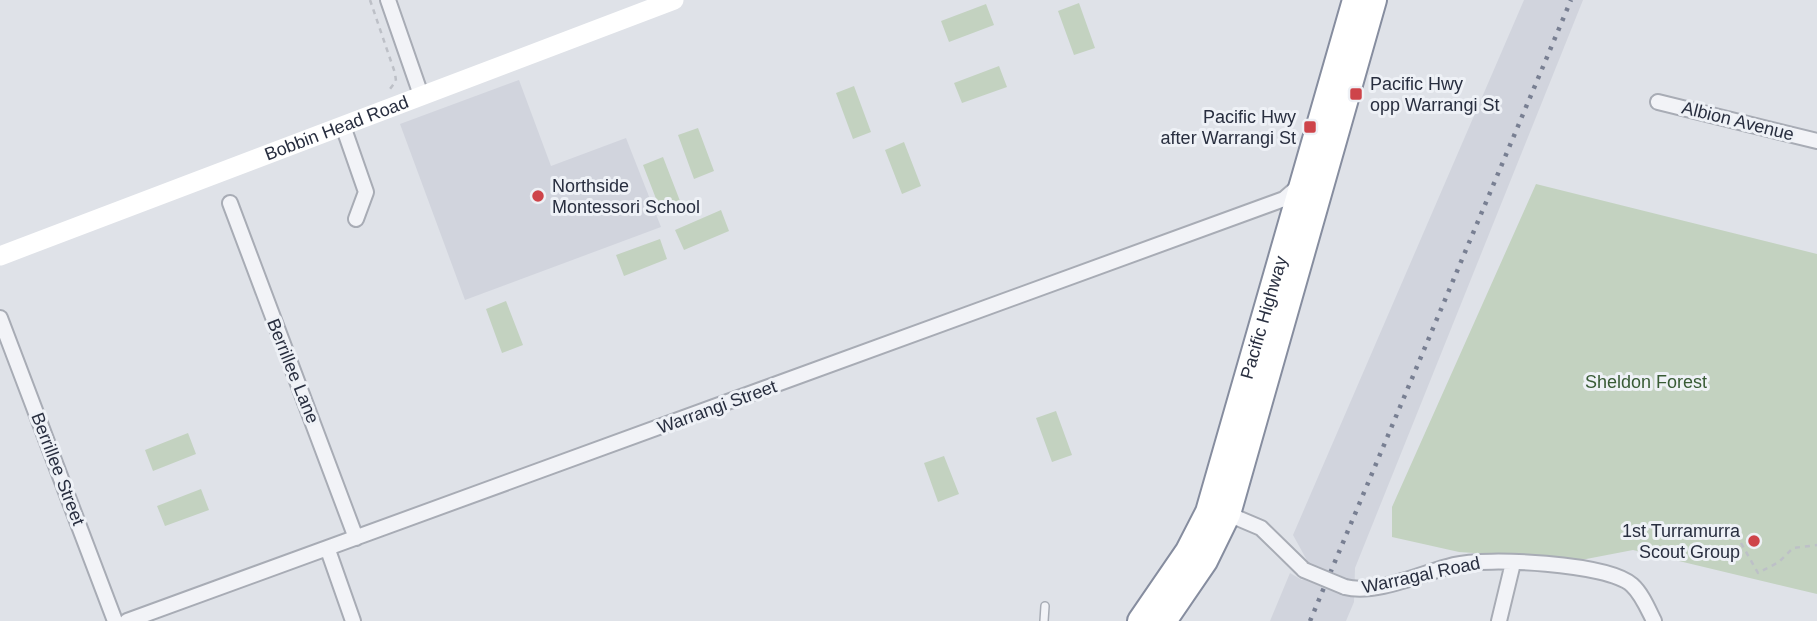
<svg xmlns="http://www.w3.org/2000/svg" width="1817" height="621" viewBox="0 0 1817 621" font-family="Helvetica,sans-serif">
  <rect width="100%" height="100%" fill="#dfe2e8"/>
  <path fill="#d1d4dd" d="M1524,0H1583L1355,568L1354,602L1346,621H1270L1290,573L1302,580L1309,564L1293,535Z
    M519,80L551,166L626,138L661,227L465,300L400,124Z"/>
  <path fill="#c3d2c0" d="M1079,3L1095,48L1074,55L1058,11Z
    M986,4L994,25L949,42L941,21Z
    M999,66L1007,87L962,103L954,83Z
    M854,86L871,132L853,139L836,93Z
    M698,128L714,171L694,179L678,135Z
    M904,142L921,186L902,194L885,150Z
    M663,157L680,201L660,209L643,165Z
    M1536,184L1817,254V594L1633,550L1581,560L1459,552L1392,537V507Z
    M721,210L729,231L684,250L675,230Z
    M660,239L667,259L624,276L616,255Z
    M506,301L523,345L502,353L486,309Z
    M1056,411L1072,455L1052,462L1036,418Z
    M188,433L196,454L153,471L145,450Z
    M944,456L959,494L938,502L924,463Z
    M201,489L209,510L165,526L157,506Z"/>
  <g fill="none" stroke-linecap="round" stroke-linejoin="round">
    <g stroke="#a8acb5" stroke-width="10">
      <path id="lane" d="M1044,621L1045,606"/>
    </g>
    <g stroke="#a8acb5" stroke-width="18">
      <path id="street" d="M388,0L421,95
        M1658,102L1817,141
        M343,126L366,192L356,219
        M230,203L356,538
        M0,318L115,621
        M1228,514L1261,528L1304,570
        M328,550L353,621
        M1345,587C1376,595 1422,573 1454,565C1486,557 1608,563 1632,585C1642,594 1648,609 1654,621
        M127,621L1284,199L1300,185
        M1499,621L1513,563"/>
    </g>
    <g stroke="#868d9f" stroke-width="28">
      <g id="highway">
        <path id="s2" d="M1140,621L1188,551L1208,512L1355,0"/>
        <path d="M1164,621L1205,561L1228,514L1374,0"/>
      </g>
    </g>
    <path stroke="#bdc0c7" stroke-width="2.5" stroke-dasharray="5 5" stroke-linecap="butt" d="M370,0L395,73L396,81L390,89
      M1741,543L1758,573L1779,562L1793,548L1817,545"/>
    <use href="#lane" stroke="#f2f3f7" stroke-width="7"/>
    <use href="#street" stroke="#f2f3f7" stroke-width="14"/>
    <path stroke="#fff" stroke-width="19" id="s1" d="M0,256L674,0"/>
    <use href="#highway" stroke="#fff" stroke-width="24"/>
    <path stroke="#787f92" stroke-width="4.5" stroke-dasharray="3.5 7" stroke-linecap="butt" d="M1310,621L1571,0"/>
    <g stroke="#a8acb5" stroke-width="18" stroke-linecap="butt">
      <path id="street-bridge" d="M1304,570L1345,587"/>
    </g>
    <use href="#street-bridge" stroke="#f2f3f7" stroke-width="14"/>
  </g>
  <g fill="#ce444a" stroke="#eef1f6" stroke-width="2.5">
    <rect x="1349" y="87" width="14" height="14" rx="3.5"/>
    <rect x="1303" y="120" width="14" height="14" rx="3.5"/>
    <circle cx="538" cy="196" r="7"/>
    <circle cx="1754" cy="541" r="7"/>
  </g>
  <g text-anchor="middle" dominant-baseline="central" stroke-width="6" stroke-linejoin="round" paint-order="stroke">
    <g font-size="18" fill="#282e3f" stroke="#eef1f6" text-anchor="start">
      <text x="1370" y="84">Pacific Hwy<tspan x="1370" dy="21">opp Warrangi St</tspan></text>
      <text x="1296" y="117" text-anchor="end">Pacific Hwy<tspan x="1296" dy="21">after Warrangi St</tspan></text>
      <text x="552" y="186">Northside<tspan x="552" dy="21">Montessori School</tspan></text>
      <text x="1740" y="531" text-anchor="end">1st Turramurra<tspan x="1740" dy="21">Scout Group</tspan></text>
    </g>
    <g font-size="18" fill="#282e3f" stroke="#eef1f6">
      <text transform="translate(1738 121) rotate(14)">Albion Avenue</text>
      <text stroke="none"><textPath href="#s1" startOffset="360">Bobbin Head Road</textPath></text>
      <text stroke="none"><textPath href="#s2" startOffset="331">Pacific Highway</textPath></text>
      <text transform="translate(293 371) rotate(68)">Berrillee Lane</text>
      <text transform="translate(717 407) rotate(-20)">Warrangi Street</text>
      <text transform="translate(58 469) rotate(69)">Berrillee Street</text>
      <text transform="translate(1421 575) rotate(-12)">Warragal Road</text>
    </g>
    <g font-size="18" fill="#385b35" stroke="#eef1f6">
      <text x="1646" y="382">Sheldon Forest</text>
    </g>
  </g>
</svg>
